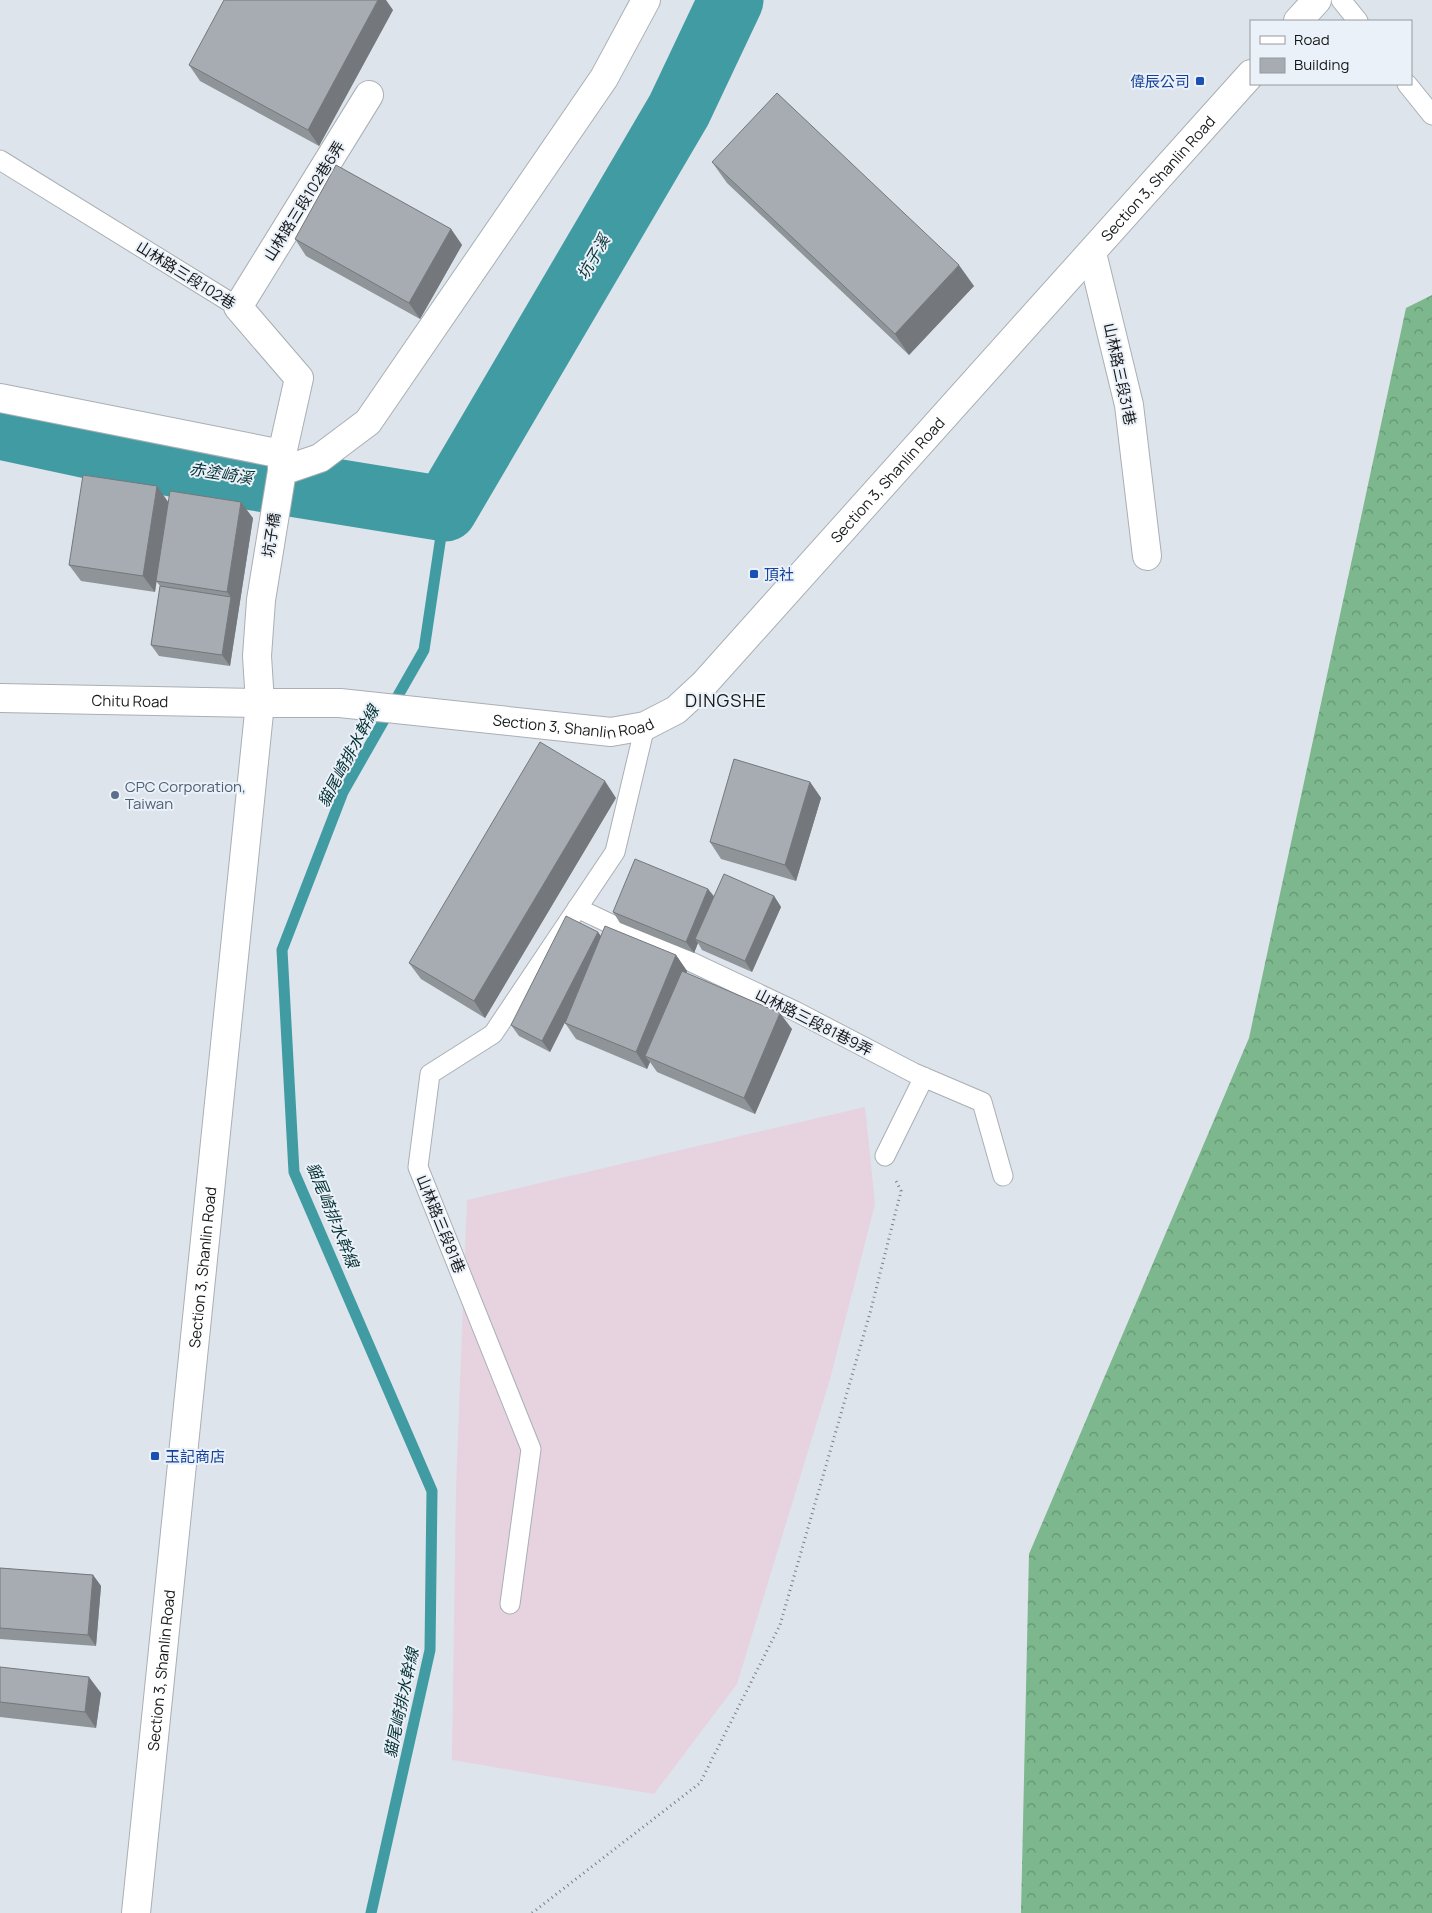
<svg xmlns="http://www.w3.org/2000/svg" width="1432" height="1913" viewBox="0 0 1432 1913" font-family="Manrope,'Noto Sans TC',sans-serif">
  <defs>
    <pattern id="forest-crowns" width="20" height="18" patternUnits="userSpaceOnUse" patternTransform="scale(1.25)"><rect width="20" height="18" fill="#7db78d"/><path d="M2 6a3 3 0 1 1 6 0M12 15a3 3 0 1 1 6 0" fill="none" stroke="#659472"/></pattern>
  </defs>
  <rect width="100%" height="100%" fill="#dde4eb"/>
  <path fill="#e7d2e0" d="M865,1107L875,1204L830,1379L737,1684L654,1794L452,1760L456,1489L467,1200Z"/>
  <path fill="url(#forest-crowns)" d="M1432,295V1913H1021L1029,1554L1249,1038L1406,308Z"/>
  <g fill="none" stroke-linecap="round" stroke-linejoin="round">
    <path stroke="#419ba2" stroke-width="11" d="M371,1913L430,1650L432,1491L294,1172L282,950L343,792L424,650L445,509"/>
    <path stroke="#419ba2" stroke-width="65" d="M0,427L186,467L445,509L679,110L731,0"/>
    <g stroke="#a9afb5" stroke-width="21">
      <path id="service" d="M1341,0L1358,21
        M1407,84L1432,115
        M0,160L238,307
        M577,908L795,1011L914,1073L982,1102L1003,1176
        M885,1156L924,1077
        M510,1604L531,1449L418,1167L430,1074L493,1034L615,852L645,726"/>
    </g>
    <g stroke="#a9afb5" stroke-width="30">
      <path id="minor" d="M1092,253L1129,405L1147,556
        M0,398L282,454
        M282,471L320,458L368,422L604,78L646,0
        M260,703L257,656L261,600L282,471V454L299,378L238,307L369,95"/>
    </g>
    <g stroke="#a9afb5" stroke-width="30">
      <g id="tertiary">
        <path id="s1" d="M0,698L260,703"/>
      </g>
    </g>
    <g stroke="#a9afb5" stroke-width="30">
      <g id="secondary">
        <path d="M1298,21L1317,0"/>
        <path id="s2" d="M136,1913L260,703H340L611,732L645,726L676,710L704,684L1251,74"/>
      </g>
    </g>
    <path stroke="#7a7f83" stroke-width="3" stroke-dasharray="1 4" stroke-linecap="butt" d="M532,1913L700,1783L780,1625L870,1313L901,1191L896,1181"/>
    <use href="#service" stroke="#fff" stroke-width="19"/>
    <use href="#minor" stroke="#fff" stroke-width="28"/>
    <use href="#tertiary" stroke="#fff" stroke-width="28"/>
    <use href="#secondary" stroke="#fff" stroke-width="28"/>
  </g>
  <path fill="#8f9499" d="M393,10L319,146L200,81L189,65Z
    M712,162L974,286L909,355L727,183Z
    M451,229L462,245L420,319L306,256L295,239Z
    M168,502L253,518L230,666L159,656L151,645L160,586L156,581L155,592L81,581L69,565Z
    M810,782L821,798L796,881L721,859L710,842Z
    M616,798L485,1018L421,979L409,963Z
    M708,889L714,896H774L781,907L752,972L702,950L698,943L694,953L620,923L613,912Z
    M598,932L601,936L676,955L687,971V973L792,1029L755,1114L657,1072L650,1062L647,1069L576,1039L565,1023L566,1020L550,1052L519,1036L511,1025Z
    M0,1568L93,1575L101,1586L96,1646L0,1639Z
    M0,1667L101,1693L96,1728L0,1717Z"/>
  <path fill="#74787d" d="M378,0H386L393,10L319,146L308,130Z
    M451,229L462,245L420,319L409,303Z
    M959,265L974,286L909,355L895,334Z
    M157,486L169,503L155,592L143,576Z
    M241,502L253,518L239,608L227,592Z
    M231,597L239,608L230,666L222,655Z
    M605,781L616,798L485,1018L474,1001Z
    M810,782L821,798L796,881L785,865Z
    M708,889L716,900L695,939L698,943L694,953L686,942Z
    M774,896L781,907L752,972L745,961Z
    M598,932L605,943L550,1052L542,1041Z
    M676,955L687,971L651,1058L645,1056L650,1062L647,1069L636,1052Z
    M780,1013L792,1029L755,1114L744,1098Z
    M93,1575L101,1586L96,1646L88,1635Z
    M89,1677L101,1693L96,1728L85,1712Z"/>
  <path fill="#a6acb2" stroke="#74787d" d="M224,0H378L308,130L189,65Z
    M777,93L959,265L895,334L712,162Z
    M336,165L451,229L409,303L295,239Z
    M83,475L157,486L143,576L69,565Z
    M170,491L241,502L227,592L156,581Z
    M160,586L231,597L222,655L151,645Z
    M540,742L605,781L474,1001L409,963Z
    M734,759L810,782L785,865L710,842Z
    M635,859L708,889L686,942L613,912Z
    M724,874L774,896L745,961L695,939Z
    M566,916L598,932L542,1041L511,1025Z
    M605,926L676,955L636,1052L565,1023Z
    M682,971L780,1013L744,1098L645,1056Z
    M0,1568L93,1575L88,1635L0,1628Z
    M0,1667L89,1677L85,1712L0,1702Z"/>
  <g fill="#1a4fb4" stroke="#ebf1f8" stroke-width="2">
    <rect x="1195" y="76" width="10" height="10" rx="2.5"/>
    <rect x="749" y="569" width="10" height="10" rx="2.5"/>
    <rect x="150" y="1451" width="10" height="10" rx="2.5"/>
  </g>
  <circle fill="#5c6f8a" stroke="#ebf1f8" stroke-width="2" cx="115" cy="795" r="5"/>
  <g text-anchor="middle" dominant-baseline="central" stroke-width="4" stroke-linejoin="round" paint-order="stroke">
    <g font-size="15" fill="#164399" stroke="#ebf1f8" text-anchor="start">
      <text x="1190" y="81" text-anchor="end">偉辰公司</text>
      <text x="764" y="574">頂社</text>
      <text x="165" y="1456">玉記商店</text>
    </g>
    <g font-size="15" fill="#16181a" stroke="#ebf1f8">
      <text stroke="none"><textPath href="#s2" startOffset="2356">Section 3, Shanlin Road</textPath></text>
      <text transform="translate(304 201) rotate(-58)">山林路三段102巷6弄</text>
      <text transform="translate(186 275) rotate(32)">山林路三段102巷</text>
      <text transform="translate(1120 374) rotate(78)">山林路三段31巷</text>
      <text stroke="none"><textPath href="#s2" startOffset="1951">Section 3, Shanlin Road</textPath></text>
      <text transform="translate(271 535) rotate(-81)">坑子橋</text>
      <text stroke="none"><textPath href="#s1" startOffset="130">Chitu Road</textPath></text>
      <text stroke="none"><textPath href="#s2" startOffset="1531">Section 3, Shanlin Road</textPath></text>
      <text transform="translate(814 1022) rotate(27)">山林路三段81巷9弄</text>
      <text transform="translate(441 1224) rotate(68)">山林路三段81巷</text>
      <text stroke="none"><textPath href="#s2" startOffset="649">Section 3, Shanlin Road</textPath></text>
      <text stroke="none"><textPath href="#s2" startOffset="244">Section 3, Shanlin Road</textPath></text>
    </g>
    <g font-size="15" fill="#4e5e75" stroke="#ebf1f8" text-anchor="start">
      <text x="125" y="786">CPC Corporation,<tspan x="125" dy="17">Taiwan</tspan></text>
    </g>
    <g font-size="16" font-style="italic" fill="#043134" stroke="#ebf1f8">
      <text transform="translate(593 257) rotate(-60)">坑子溪</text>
      <text transform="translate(221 473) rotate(9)">赤塗崎溪</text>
      <text transform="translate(348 756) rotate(-62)">貓尾崎排水幹線</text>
      <text transform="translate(333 1215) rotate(68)">貓尾崎排水幹線</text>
      <text transform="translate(401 1703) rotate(-78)">貓尾崎排水幹線</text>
    </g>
    <g font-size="18" letter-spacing="1" fill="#16181a" stroke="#ebf1f8">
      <text x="726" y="700">DINGSHE</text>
    </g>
  </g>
  <rect x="1250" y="20" width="162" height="65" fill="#ebf1f8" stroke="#969a9f"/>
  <rect x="1260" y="36" width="25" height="8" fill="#ffffff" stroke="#969a9f"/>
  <text x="1294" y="45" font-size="15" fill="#16181a">Road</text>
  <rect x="1260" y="58" width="25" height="15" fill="#a6acb2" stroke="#969a9f"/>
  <text x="1294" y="70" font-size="15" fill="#16181a">Building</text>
</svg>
